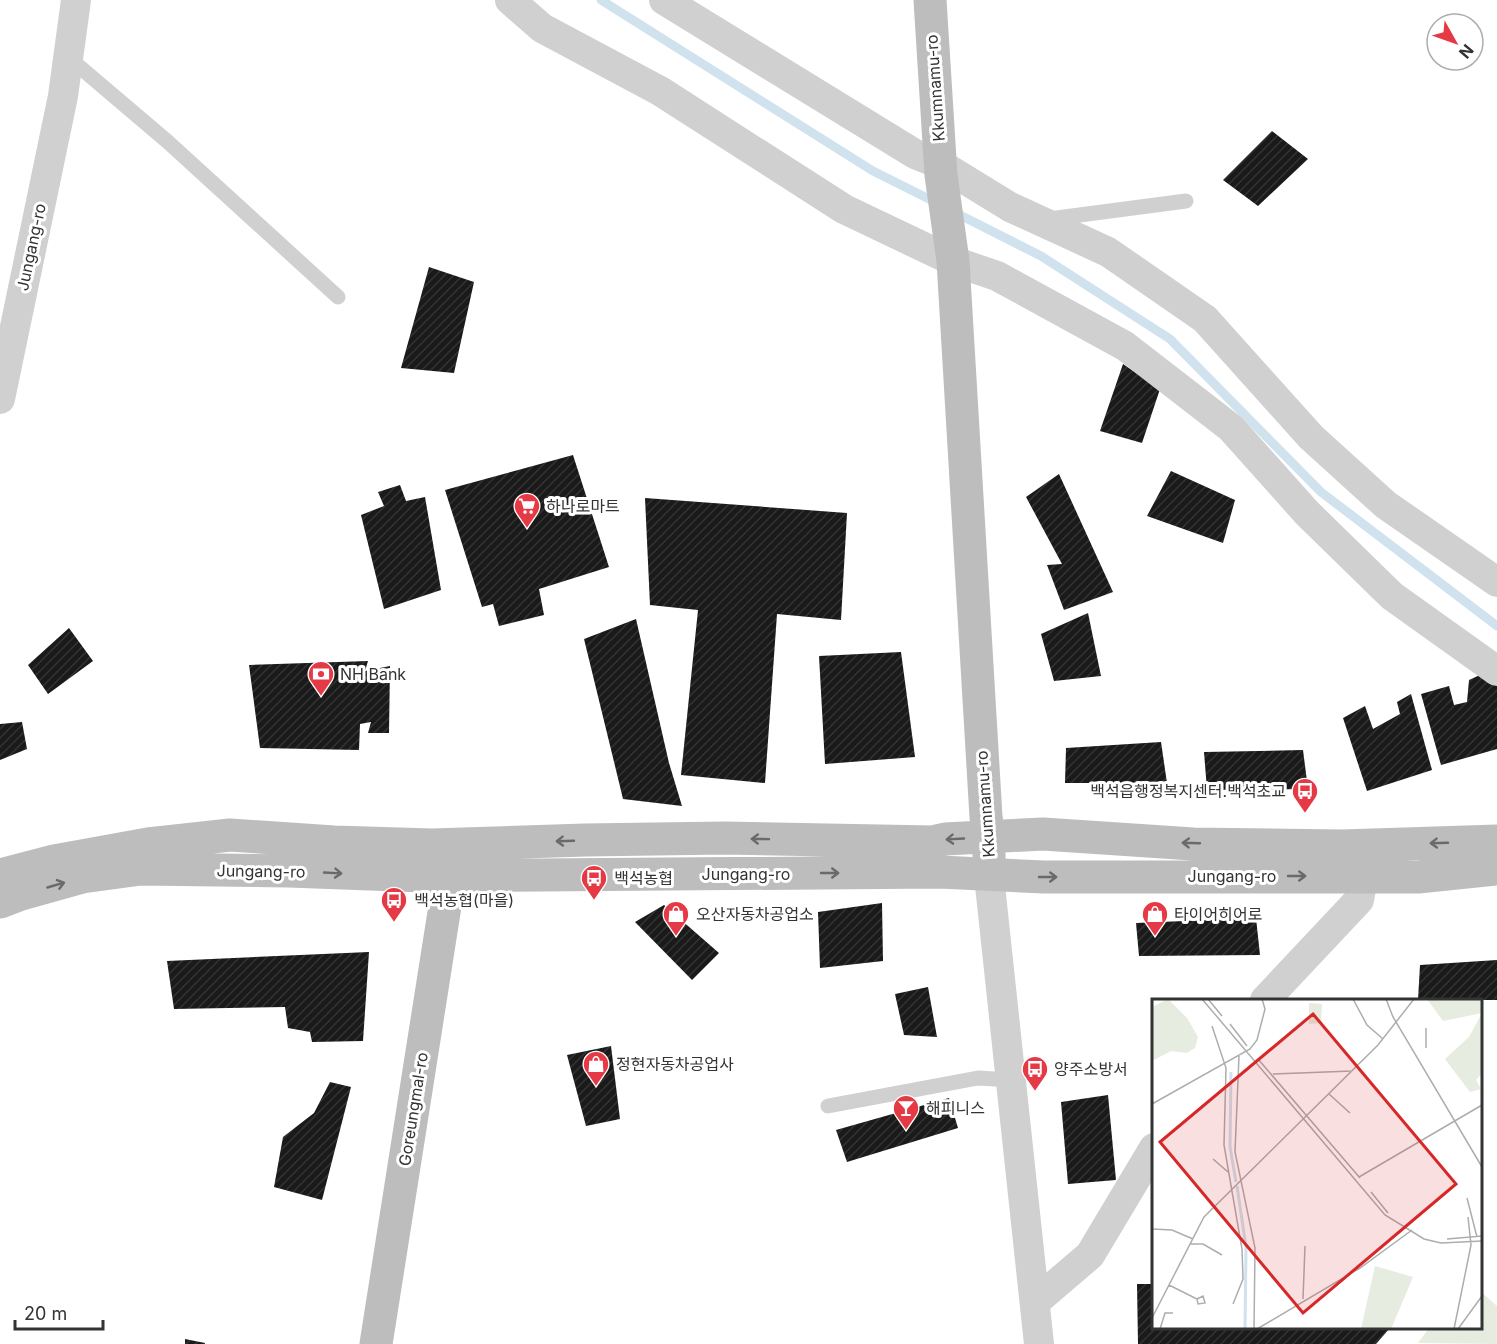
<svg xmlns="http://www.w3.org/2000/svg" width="1497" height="1344" viewBox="0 0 1497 1344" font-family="Inter,'Noto Sans KR',sans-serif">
  <defs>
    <pattern id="building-hatch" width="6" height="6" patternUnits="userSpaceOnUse" patternTransform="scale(1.5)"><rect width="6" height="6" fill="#1a1a1a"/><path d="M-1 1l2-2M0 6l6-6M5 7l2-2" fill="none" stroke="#333"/></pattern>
  </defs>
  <rect width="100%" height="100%" fill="#fff"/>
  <path fill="#e6ecdf" d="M1481,1292L1497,1306V1344L1418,1343L1429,1328H1480Z"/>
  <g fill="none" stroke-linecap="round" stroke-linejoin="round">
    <path stroke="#cfe2ee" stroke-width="9" d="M601,0L873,171L937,203
      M952,211L1041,256L1170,339L1321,492L1497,626"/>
  </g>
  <path fill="url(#building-hatch)" d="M1272,131L1308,159L1258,206L1223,180Z
    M429,267L474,282L454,373L401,368Z
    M1123,364L1160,389L1142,443L1100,431Z
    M573,455L609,567L539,589L544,615L499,626L493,604L482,607L445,490Z
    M1171,471L1235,500L1223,543L1147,516Z
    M1059,474L1113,592L1064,610L1047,565L1062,564L1026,497Z
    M400,485L406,501L425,497L441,590L384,609L361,515L384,506L378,492Z
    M645,498L847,513L841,620L777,614L765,783L681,775L698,610L650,605Z
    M1088,613L1101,676L1054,681L1041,634Z
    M636,619L669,763L682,806L623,799L616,770L584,639Z
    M69,628L93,661L48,694L28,665Z
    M901,652L915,757L825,764L819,656Z
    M368,661L365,671L390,666L389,733H368L371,722L360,724L359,750L260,748L249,665Z
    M1493,669L1497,676V749L1441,765L1421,694L1449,686L1454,705L1467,702L1469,680Z
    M1411,694L1432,770L1367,791L1343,718L1365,706L1373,729L1400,714L1397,702Z
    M22,722L27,749L0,760V724Z
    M1161,742L1167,783H1065L1066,748Z
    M1303,750L1308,789L1207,790L1204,752Z
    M882,903L883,961L820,968L818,912Z
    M664,905L719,953L692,980L635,922Z
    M1256,918L1260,955L1139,956L1136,923Z
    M369,952L363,1041L312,1042L310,1032L288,1028L285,1007L174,1009L167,961Z
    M1497,960V1000H1418L1420,965Z
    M928,987L937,1037L904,1035L895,994Z
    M611,1046L620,1119L586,1126L567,1055Z
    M330,1082L351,1087L322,1200L274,1187L283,1137L314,1113Z
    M1108,1095L1116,1180L1068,1184L1061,1102Z
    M949,1098L958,1128L847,1162L836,1130Z
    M1137,1284H1154V1328H1390L1376,1344H1138Z
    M185,1339L205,1343V1344H185Z"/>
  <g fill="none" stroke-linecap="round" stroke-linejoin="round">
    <path stroke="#d0d0d0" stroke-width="15" d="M68,57L168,142L338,297
      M1049,219L1186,201
      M828,1106L978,1078L1012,1080"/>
    <path stroke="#d0d0d0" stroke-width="30" d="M510,0L542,28L660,91L844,209L953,261L997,276L1125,346L1231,428L1307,513L1392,596L1497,671
      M664,0L915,154L940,164L1010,207L1108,252L1205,319L1311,437L1386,505L1497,582
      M0,399L63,96L76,0
      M989,876L1039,1344
      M1265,1000L1359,900L1363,877
      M1035,1302L1090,1255L1154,1148"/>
    <path stroke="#bdbdbd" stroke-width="33" d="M930,0L941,175L953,261L986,817L989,837V859
      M0,875L54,861L148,844L230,835L334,842L432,845L585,840L725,838L932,842L945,839L1043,834L1193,844L1342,846L1497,841
      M0,902L21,894L82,877L141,869L289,871L424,876L940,872L1044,877H1418L1497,869
      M376,1344L445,906L456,876"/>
  </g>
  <defs><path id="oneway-shaft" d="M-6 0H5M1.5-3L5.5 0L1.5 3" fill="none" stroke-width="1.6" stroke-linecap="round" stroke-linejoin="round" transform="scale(1.5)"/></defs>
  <g stroke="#6a6a6a">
    <use href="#oneway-shaft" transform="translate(760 839) rotate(-179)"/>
    <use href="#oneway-shaft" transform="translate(955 839) rotate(177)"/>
    <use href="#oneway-shaft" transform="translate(565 841) rotate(178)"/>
    <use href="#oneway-shaft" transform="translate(1191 843) rotate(-178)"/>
    <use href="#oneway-shaft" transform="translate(1439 843) rotate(178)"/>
    <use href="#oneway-shaft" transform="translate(333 873) rotate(3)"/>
    <use href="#oneway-shaft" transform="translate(830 873)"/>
    <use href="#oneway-shaft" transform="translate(1297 876)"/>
    <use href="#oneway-shaft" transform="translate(1048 877)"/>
    <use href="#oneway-shaft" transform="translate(56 885) rotate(-16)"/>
  </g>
  <defs>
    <g id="supermarket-pin" transform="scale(1.35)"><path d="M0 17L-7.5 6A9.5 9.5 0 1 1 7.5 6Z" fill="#e63946" stroke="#fff"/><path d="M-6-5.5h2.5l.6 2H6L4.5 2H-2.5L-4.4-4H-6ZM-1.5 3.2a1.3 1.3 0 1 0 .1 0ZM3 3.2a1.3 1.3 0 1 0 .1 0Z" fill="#fff"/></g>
    <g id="bank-pin" transform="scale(1.35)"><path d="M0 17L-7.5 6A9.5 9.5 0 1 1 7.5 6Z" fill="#e63946" stroke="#fff"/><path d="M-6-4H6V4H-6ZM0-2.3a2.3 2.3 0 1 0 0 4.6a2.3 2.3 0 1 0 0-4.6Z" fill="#fff"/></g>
    <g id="bus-pin" transform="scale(1.35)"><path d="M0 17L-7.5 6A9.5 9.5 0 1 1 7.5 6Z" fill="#e63946" stroke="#fff"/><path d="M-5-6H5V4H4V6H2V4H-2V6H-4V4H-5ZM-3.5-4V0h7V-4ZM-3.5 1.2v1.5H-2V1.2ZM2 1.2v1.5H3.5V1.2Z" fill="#fff"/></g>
    <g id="shop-pin" transform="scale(1.35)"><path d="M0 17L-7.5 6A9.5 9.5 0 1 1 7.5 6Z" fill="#e63946" stroke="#fff"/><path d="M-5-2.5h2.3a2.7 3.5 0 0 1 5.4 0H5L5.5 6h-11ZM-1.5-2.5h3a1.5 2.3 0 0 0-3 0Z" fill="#fff"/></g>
    <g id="bar-pin" transform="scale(1.35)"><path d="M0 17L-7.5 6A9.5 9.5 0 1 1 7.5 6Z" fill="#e63946" stroke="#fff"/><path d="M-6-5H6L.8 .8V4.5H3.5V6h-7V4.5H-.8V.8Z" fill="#fff"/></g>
  </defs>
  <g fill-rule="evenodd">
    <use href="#supermarket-pin" x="527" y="506"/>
    <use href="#bank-pin" x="321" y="674"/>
    <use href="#bus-pin" x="1305" y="791"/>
    <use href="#bus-pin" x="594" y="878"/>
    <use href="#bus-pin" x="394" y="900"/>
    <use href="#shop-pin" x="676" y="914"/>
    <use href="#shop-pin" x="1155" y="914"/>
    <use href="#shop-pin" x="596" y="1064"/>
    <use href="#bus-pin" x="1035" y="1069"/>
    <use href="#bar-pin" x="906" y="1108"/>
  </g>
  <g text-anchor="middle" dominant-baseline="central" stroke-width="6" stroke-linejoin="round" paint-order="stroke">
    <g font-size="16" fill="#333" stroke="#fff">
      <text transform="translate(935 88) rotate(-94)">Kkumnamu-ro</text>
      <text transform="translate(31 247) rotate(-78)">Jungang-ro</text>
      <text transform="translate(985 804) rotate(-94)">Kkumnamu-ro</text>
      <text transform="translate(261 871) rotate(1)">Jungang-ro</text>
      <text x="746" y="874">Jungang-ro</text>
      <text x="1232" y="876">Jungang-ro</text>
      <text transform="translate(413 1109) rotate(-81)">Goreungmal-ro</text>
    </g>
    <g font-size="16" fill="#333" stroke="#fff" text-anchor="start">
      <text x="546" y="506">하나로마트</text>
      <text x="340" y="674">NH Bank</text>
      <text x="1286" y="791" text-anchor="end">백석읍행정복지센터.백석초교</text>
      <text x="614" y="878">백석농협</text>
      <text x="414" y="900">백석농협(마을)</text>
      <text x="696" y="914">오산자동차공업소</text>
      <text x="1174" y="914">타이어히어로</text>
      <text x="616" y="1064">정현자동차공업사</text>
      <text x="1054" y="1069">양주소방서</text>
      <text x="926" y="1108">해피니스</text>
    </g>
  </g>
  <g transform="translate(1152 999)">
    <rect width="330" height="330" fill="#fff"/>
    <path d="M223,267L261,278L239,330H209Z" fill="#e6ecdf"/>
    <path d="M275,0H330V14L291,22ZM330,14V74L324,81L329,90L318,93L293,60L317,38Z" fill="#e6ecdf"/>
    <path d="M16,0L35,19L46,38L43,49L35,54L19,52L0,62V8ZM157,4L170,5L169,24L157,25Z" fill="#e6ecdf"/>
    <path fill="none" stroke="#cfe2ee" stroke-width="3" d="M79,73L78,148L84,183M85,187L94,248L93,330"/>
    <path fill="none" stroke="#adadad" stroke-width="1.5" d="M50,0L233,216L272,240L289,244L330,242M56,0L70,17M201,0L215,26L231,40M234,0L241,18L330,168M78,25L95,47M60,27L74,69L72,146L90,250L91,280L81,305M274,49V29M87,57L83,153L103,249L102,330M106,60L208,179M121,75L200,72M177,95L198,114M0,105L98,50L105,41L113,10L110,0M61,160L76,173M207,178L330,106M219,193L236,214M315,199L325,238M0,230L20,231L41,240M295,240L330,237M38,245H51L70,256M17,286L45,300L46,305L53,304L51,297L45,300M151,300L153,247M0,319L52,218L226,46L262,0M8,330L13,314H21M105,330L208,269L260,231M302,330L319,246L316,218M306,330L330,297"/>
    <path fill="#d62828" fill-opacity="0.15" stroke="#d62828" stroke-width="3" d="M161,15L304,185L151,314L8,143Z"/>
    <rect width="330" height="330" fill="none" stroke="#333" stroke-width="3"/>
  </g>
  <g transform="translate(1455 42) rotate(130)"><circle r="28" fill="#ffffff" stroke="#adadad" stroke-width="1.5"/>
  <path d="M0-4.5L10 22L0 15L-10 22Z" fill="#e63946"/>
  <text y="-9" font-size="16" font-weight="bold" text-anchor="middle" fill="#333333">N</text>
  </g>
  <path d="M15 1320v9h88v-9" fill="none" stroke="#333333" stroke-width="3"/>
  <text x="24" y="1320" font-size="18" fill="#333333" stroke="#ffffff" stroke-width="4.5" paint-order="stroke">20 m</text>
</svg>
